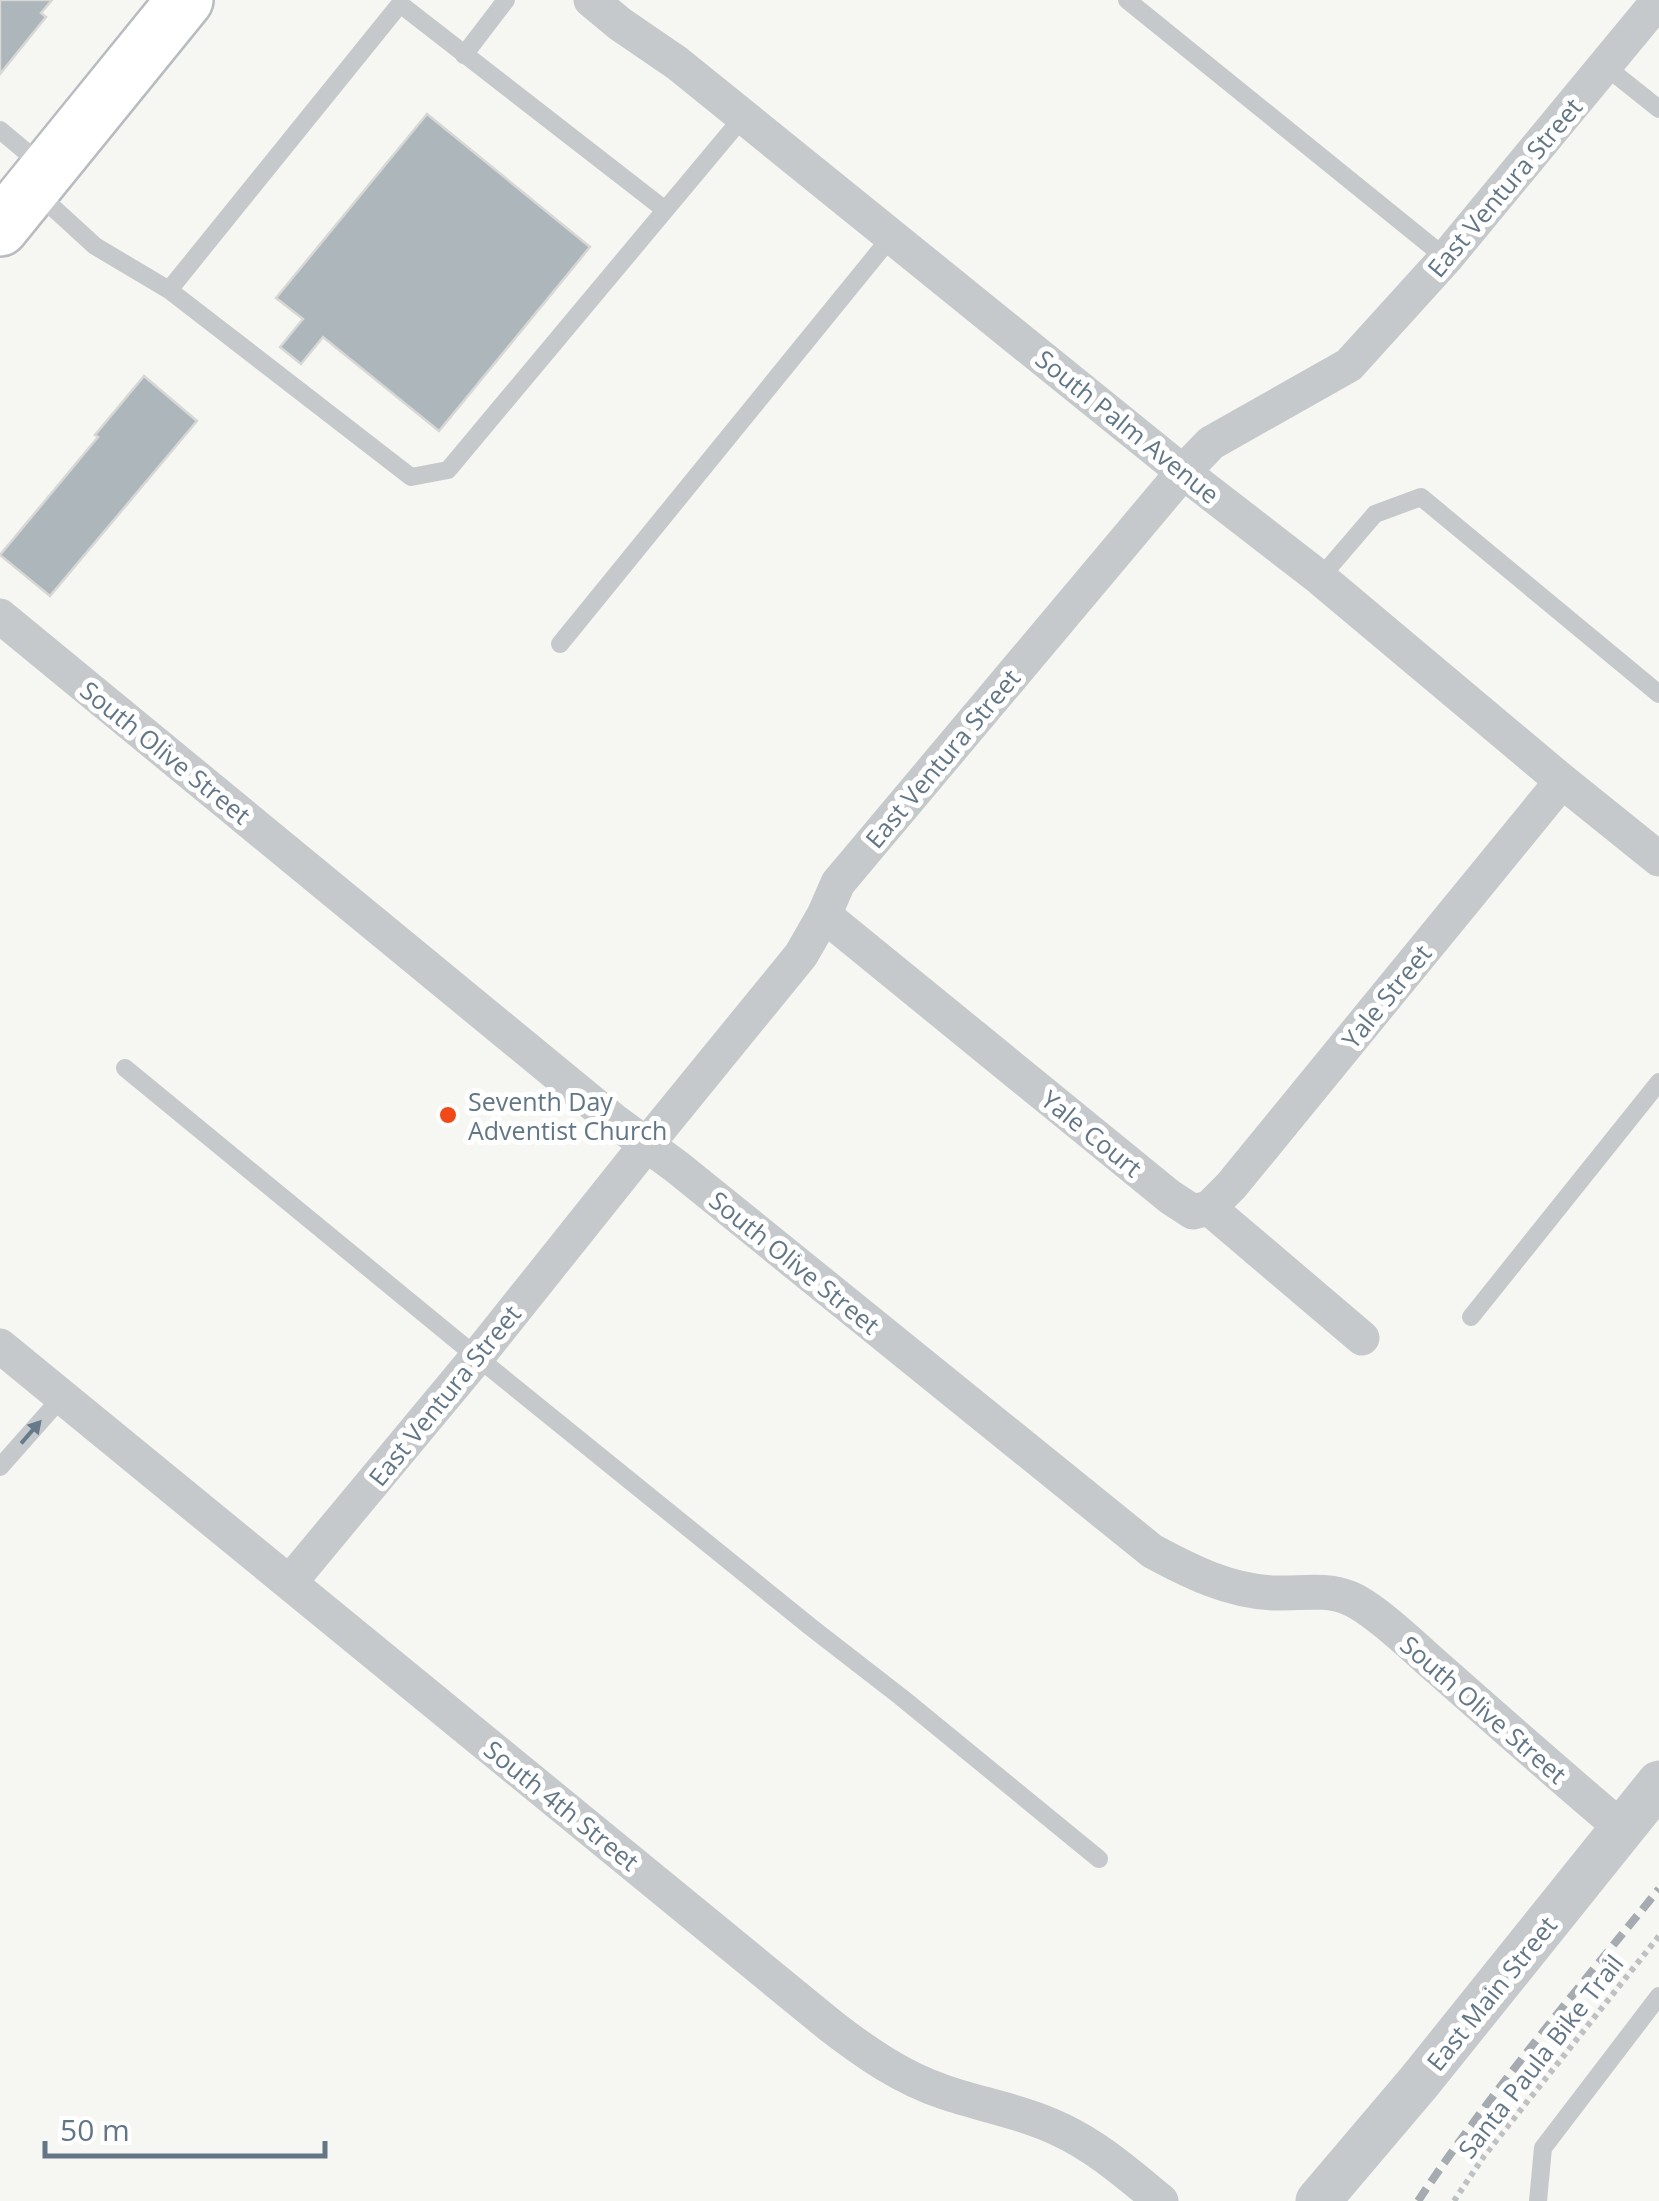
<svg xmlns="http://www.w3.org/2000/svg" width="1659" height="2201" viewBox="0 0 1659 2201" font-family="'Open Sans',sans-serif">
  <rect width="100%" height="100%" fill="#f6f6f2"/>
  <path fill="#adb6bb" stroke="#d7d7d5" stroke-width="2.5" d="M0,0H52L41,13L46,17L0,74Z
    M427,114L590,247L439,431L323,337L301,364L280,347L303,319L276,298Z
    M144,376L197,421L50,596L0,555L98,437L95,435Z"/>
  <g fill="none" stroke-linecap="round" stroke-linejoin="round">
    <g stroke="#b8bcc0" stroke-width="60">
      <path id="primary" d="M0,228L185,0"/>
    </g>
    <path stroke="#bec1c3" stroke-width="6" stroke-dasharray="5 5" stroke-linecap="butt" d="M1454,2201L1484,2156L1659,1936"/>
    <path stroke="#c5c9cc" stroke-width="18" d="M1127,0L1446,258
      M464,55L506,0
      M1605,66L1659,109
      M0,130L43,166
      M36,192L95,246L169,290L411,477L448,470L743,117
      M169,290L400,4L664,209
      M1320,578L1375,514L1421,497L1659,694
      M560,644L891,237
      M125,1068L477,1357L812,1628L901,1697L1099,1859
      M1471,1317L1659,1082
      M0,1467L62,1397
      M1538,2201L1543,2148L1659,1996"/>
    <path stroke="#c5c9cc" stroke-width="35" d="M591,0L620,24L677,63L1183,472L1320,578L1562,781L1659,859
      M0,616L613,1120L677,1167L1152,1551C1191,1572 1229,1591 1273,1593C1299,1594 1325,1588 1349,1598C1374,1608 1417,1650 1439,1669C1500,1723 1561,1777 1623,1829
      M824,915L1170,1197L1193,1212L1209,1208L1362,1338
      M1209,1208L1231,1186L1562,781
      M0,1346L831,2026C866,2053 902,2078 944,2092C982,2105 1024,2112 1061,2130C1099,2148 1129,2175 1161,2201
      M290,1582L477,1357L647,1144L801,955L824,915L838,883L1183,472L1211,443L1349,365L1446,258L1659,0"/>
    <path stroke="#c5c9cc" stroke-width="45" d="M1318,2201L1419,2082L1659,1783"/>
    <use href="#primary" stroke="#fff" stroke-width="55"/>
    <path stroke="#a5abb1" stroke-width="8" stroke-dasharray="15 8" stroke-linecap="butt" d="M1418,2201C1491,2092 1576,1991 1659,1889"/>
  </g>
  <defs><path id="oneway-solid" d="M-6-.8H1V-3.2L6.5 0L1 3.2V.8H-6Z" transform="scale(2.5)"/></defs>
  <use fill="#677a8a" href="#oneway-solid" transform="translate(31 1432) rotate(-49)"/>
  <circle fill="#f14917" stroke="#fff" stroke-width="4" cx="448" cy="1115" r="10"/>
  <g text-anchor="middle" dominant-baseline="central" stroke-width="10" stroke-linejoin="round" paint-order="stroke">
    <g font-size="25" fill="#627686" stroke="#fff">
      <text transform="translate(1504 187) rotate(-50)">East Ventura Street</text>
      <text transform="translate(1128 426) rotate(39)">South Palm Avenue</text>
      <text transform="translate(166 752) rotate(39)">South Olive Street</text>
      <text transform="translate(942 758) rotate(-50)">East Ventura Street</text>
      <text transform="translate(1386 996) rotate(-51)">Yale Street</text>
      <text transform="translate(1092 1133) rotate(39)">Yale Court</text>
      <text transform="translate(795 1262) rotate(39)">South Olive Street</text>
      <text transform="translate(444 1395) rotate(-51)">East Ventura Street</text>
      <text transform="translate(1484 1709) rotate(41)">South Olive Street</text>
      <text transform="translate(562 1805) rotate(39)">South 4th Street</text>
      <text transform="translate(1491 1993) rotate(-51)">East Main Street</text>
      <text transform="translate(1540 2056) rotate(-52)">Santa Paula Bike Trail</text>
    </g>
    <g font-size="25" fill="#627686" stroke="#fff" text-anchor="start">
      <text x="468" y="1101">Seventh Day<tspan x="468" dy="29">Adventist Church</tspan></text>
    </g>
  </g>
  <path d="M45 2141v15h280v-15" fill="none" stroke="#627686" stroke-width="5"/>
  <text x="60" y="2141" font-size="30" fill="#627686" stroke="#ffffff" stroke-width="8" paint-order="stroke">50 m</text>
</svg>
